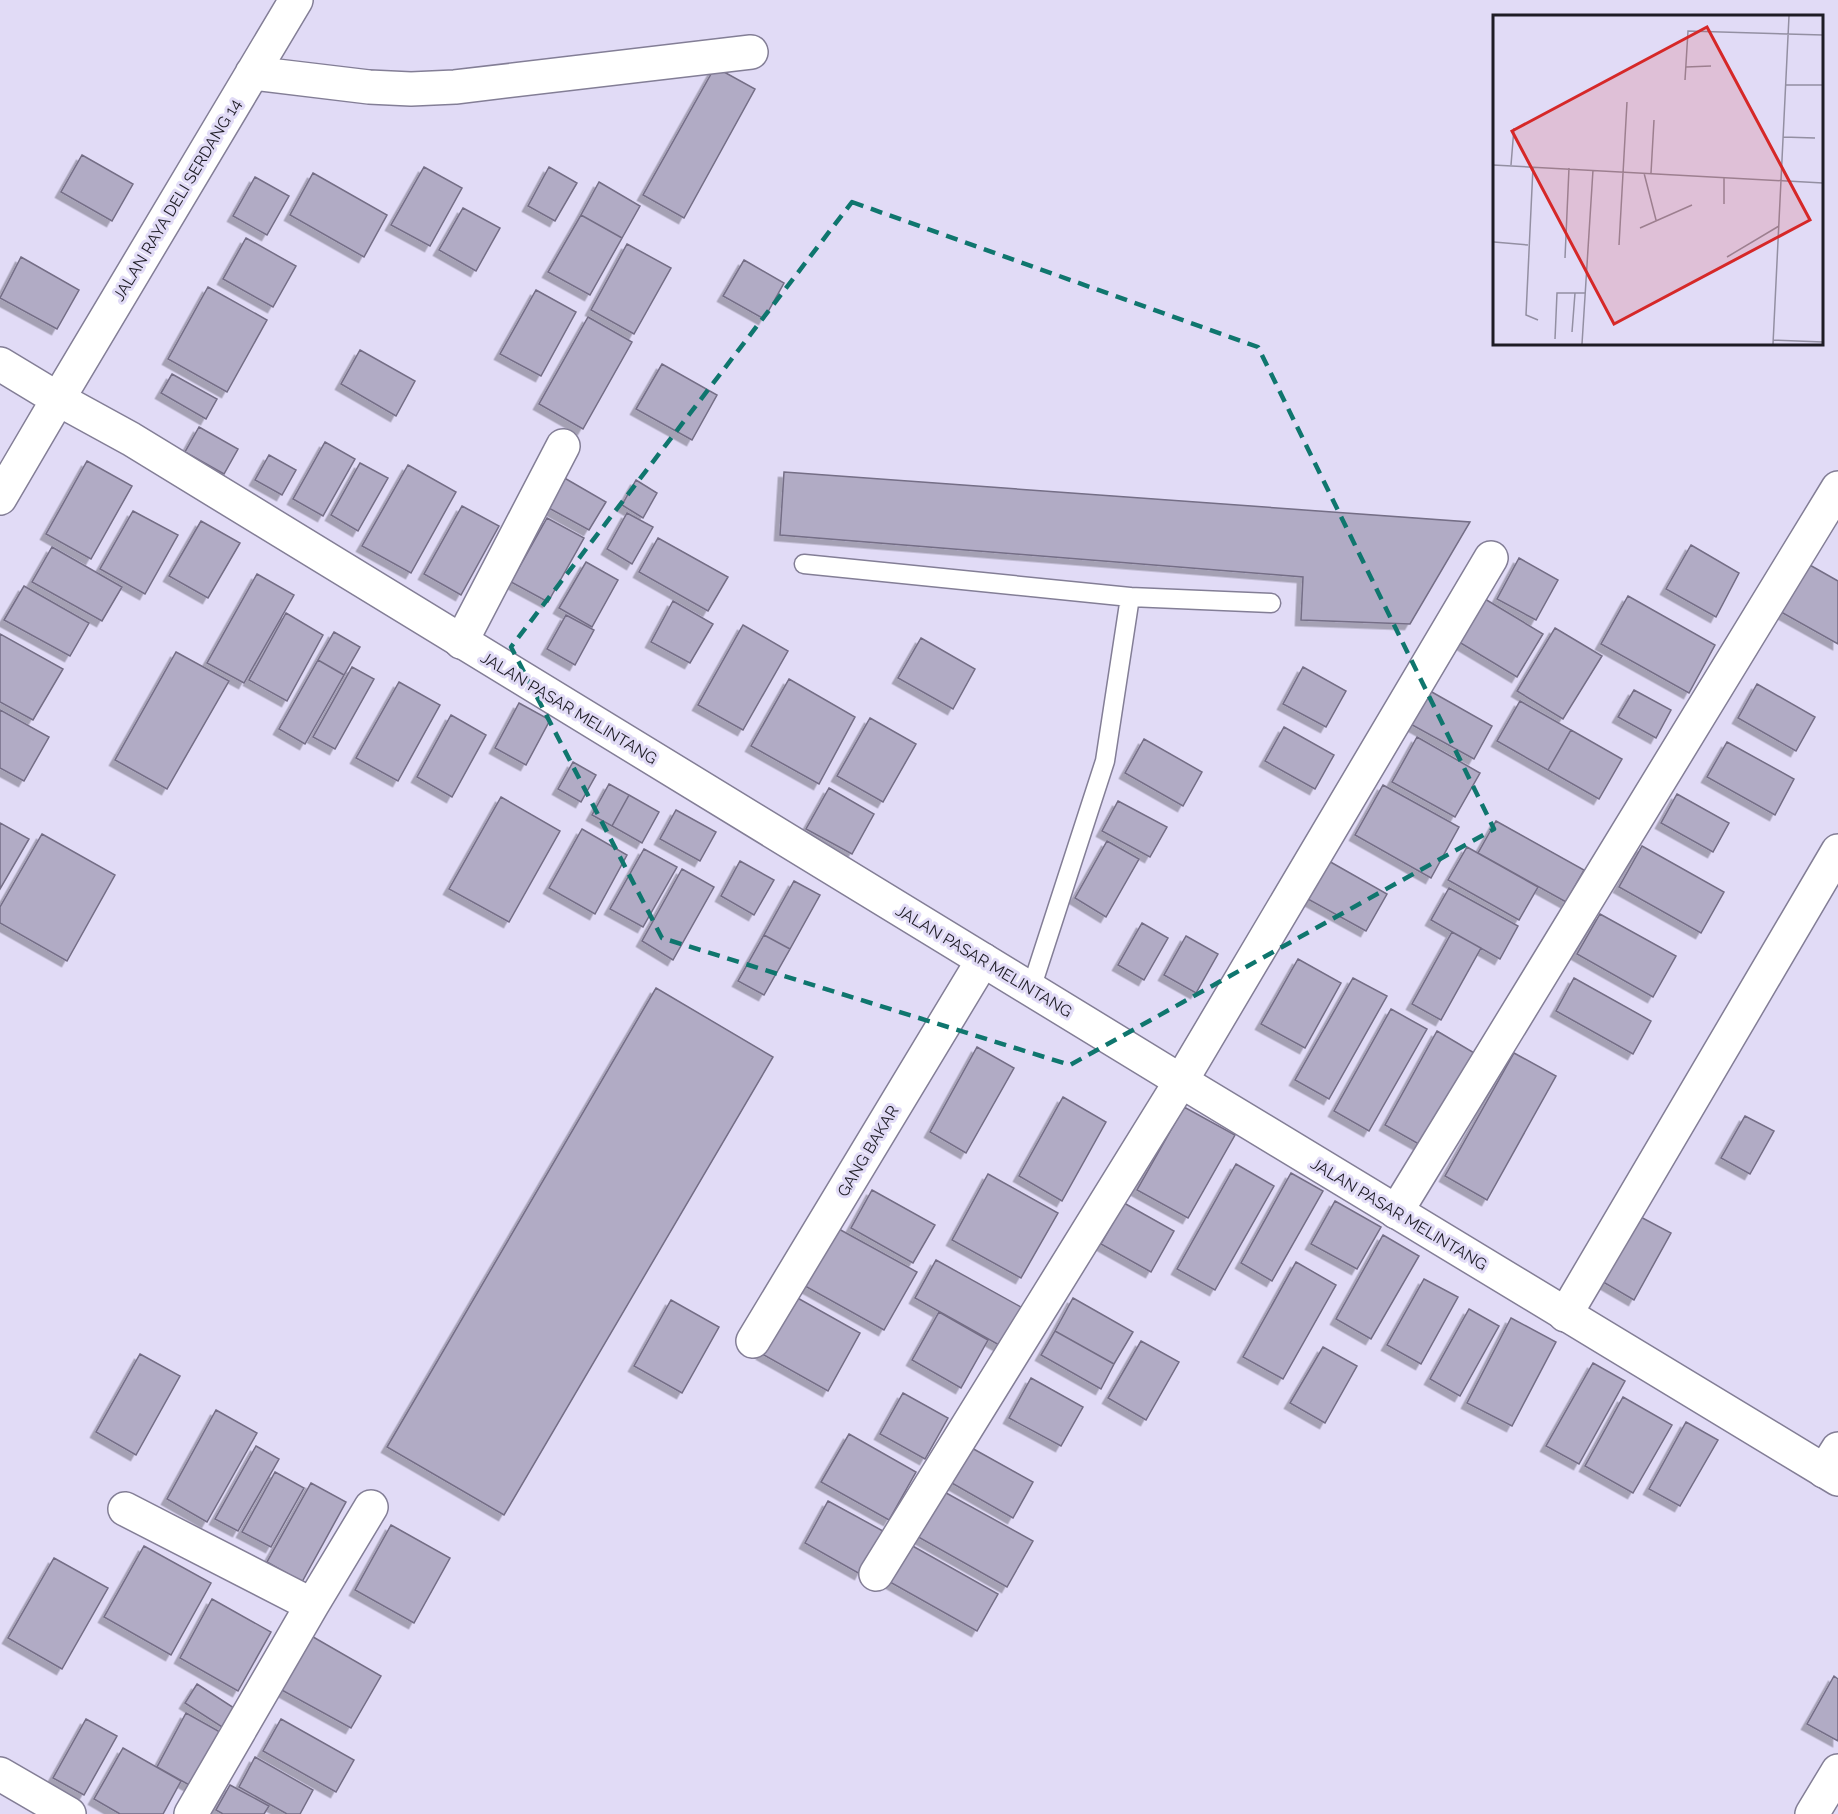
<svg xmlns="http://www.w3.org/2000/svg" width="1838" height="1814" viewBox="0 0 1838 1814" font-family="Raleway,sans-serif">
  <defs>
    <filter id="shadow"><feDropShadow dx="-5.5" dy="5.5" stdDeviation="0" flood-color="#0004"/></filter>
  </defs>
  <rect width="100%" height="100%" fill="#e1dbf6"/>
  <path fill="#b1abc5" stroke="#746e86" stroke-width="1.5" filter="url(#shadow)" d="M715,67L755,89L684,218L643,195Z
    M82,155L133,184L112,221L61,192Z
    M424,167L462,188L430,246L391,225Z
    M549,167L577,183L555,221L528,206Z
    M313,173L387,215L364,257L290,215Z
    M255,177L289,196L267,235L233,216Z
    M599,182L640,206L622,238L581,215Z
    M463,208L500,228L476,271L439,250Z
    M581,215L622,238L590,295L548,272Z
    M246,238L296,266L273,307L223,279Z
    M627,244L671,268L634,334L591,310Z
    M21,257L79,290L57,329L0,298Z
    M744,260L784,283L764,319L723,296Z
    M208,287L267,320L227,392L168,359Z
    M536,290L576,312L541,376L500,354Z
    M588,317L632,342L583,429L539,404Z
    M360,350L415,381L396,416L341,384Z
    M662,364L717,395L692,440L636,409Z
    M172,374L217,399L206,419L161,393Z
    M199,427L238,449L224,474L185,452Z
    M325,442L355,459L323,516L293,499Z
    M269,455L296,470L282,495L255,480Z
    M87,461L132,486L91,559L46,534Z
    M360,463L388,478L358,531L331,515Z
    M408,465L456,492L411,573L362,546Z
    M784,472L1470,522L1410,624L1301,620L1303,577L780,535Z
    M561,476L606,502L589,530L545,506Z
    M636,480L657,493L643,518L622,505Z
    M462,506L499,526L461,595L424,574Z
    M133,511L178,535L145,594L100,569Z
    M627,513L653,527L632,564L607,549Z
    M547,518L584,538L548,602L511,582Z
    M201,521L240,543L208,598L169,576Z
    M658,538L728,577L708,611L639,572Z
    M1691,545L1739,573L1716,617L1666,589Z
    M52,547L122,587L102,621L32,582Z
    M1519,558L1558,580L1536,620L1497,599Z
    M586,562L618,580L592,627L559,608Z
    M1808,564L1838,581V644L1781,612Z
    M257,574L294,595L244,683L207,663Z
    M24,586L89,623L70,656L4,620Z
    M1480,596L1543,634L1517,677L1454,639Z
    M1628,596L1715,645L1689,693L1601,644Z
    M673,601L713,624L690,663L651,642Z
    M286,613L323,635L287,701L249,680Z
    M566,615L594,630L575,665L547,649Z
    M743,625L788,651L743,730L698,705Z
    M1555,628L1602,656L1563,719L1517,691Z
    M334,632L360,647L344,675L318,660Z
    M0,634L63,669L33,720L0,702Z
    M921,638L975,669L953,709L898,678Z
    M176,652L229,681L167,789L115,760Z
    M318,660L344,675L305,744L279,729Z
    M352,667L374,679L335,749L313,737Z
    M1303,667L1346,691L1326,727L1283,704Z
    M789,679L855,717L819,784L751,746Z
    M399,682L440,705L398,781L356,758Z
    M1757,684L1815,717L1796,751L1738,718Z
    M1423,687L1492,726L1474,759L1405,721Z
    M1634,690L1671,710L1656,738L1618,717Z
    M1520,701L1571,730L1548,770L1497,741Z
    M519,703L550,720L526,765L495,748Z
    M0,710L49,737L24,781L0,768Z
    M451,715L486,735L452,797L417,777Z
    M870,718L916,744L883,802L837,776Z
    M1284,727L1334,755L1315,789L1265,761Z
    M1571,730L1622,759L1599,799L1548,770Z
    M1417,737L1480,773L1455,817L1392,782Z
    M1144,739L1202,772L1183,806L1125,773Z
    M1727,742L1794,779L1775,815L1707,777Z
    M573,762L596,775L581,802L558,789Z
    M609,784L629,795L612,826L592,815Z
    M1383,785L1459,827L1431,878L1355,835Z
    M829,788L874,814L852,854L806,829Z
    M1677,794L1729,823L1713,852L1661,823Z
    M629,795L659,812L642,843L612,826Z
    M501,797L560,831L509,922L449,889Z
    M1118,801L1167,827L1150,857L1102,831Z
    M676,810L716,832L700,861L660,839Z
    M1496,821L1584,870L1566,902L1478,853Z
    M0,823L29,839L0,889Z
    M582,829L627,855L595,914L549,888Z
    M42,834L115,875L67,961L0,923V907Z
    M1107,841L1139,859L1106,917L1075,898Z
    M1642,846L1724,892L1701,933L1619,887Z
    M1467,847L1538,887L1519,920L1448,880Z
    M644,849L677,867L643,927L610,909Z
    M1327,860L1387,894L1366,931L1306,898Z
    M740,861L774,880L754,915L721,896Z
    M682,869L714,887L673,960L642,941Z
    M794,881L820,895L790,949L764,935Z
    M1449,888L1518,926L1500,959L1431,920Z
    M1600,914L1676,956L1653,997L1577,954Z
    M1142,923L1168,938L1144,980L1118,965Z
    M1452,932L1481,948L1441,1020L1412,1004Z
    M764,935L790,949L764,995L738,981Z
    M1186,936L1218,954L1196,993L1164,975Z
    M1298,959L1341,983L1305,1048L1261,1024Z
    M1353,978L1387,996L1329,1099L1295,1080Z
    M1574,978L1651,1021L1633,1054L1556,1011Z
    M656,988L773,1057L504,1515L387,1447Z
    M1391,1009L1427,1029L1369,1131L1334,1111Z
    M1437,1031L1476,1054L1424,1147L1385,1125Z
    M977,1047L1014,1068L966,1153L930,1132Z
    M1514,1053L1556,1076L1487,1200L1445,1176Z
    M1063,1097L1106,1122L1062,1201L1019,1176Z
    M1184,1107L1235,1135L1188,1218L1137,1190Z
    M1745,1116L1774,1131L1750,1174L1721,1158Z
    M1236,1164L1274,1186L1215,1290L1177,1269Z
    M1291,1173L1323,1191L1272,1281L1241,1263Z
    M988,1174L1058,1213L1021,1278L952,1240Z
    M872,1190L935,1225L913,1263L851,1228Z
    M1335,1201L1381,1227L1357,1269L1311,1244Z
    M1124,1203L1174,1231L1151,1272L1101,1244Z
    M1635,1214L1671,1233L1634,1300L1598,1279Z
    M837,1228L917,1272L884,1330L805,1286Z
    M1383,1235L1419,1256L1371,1339L1336,1319Z
    M936,1260L1030,1312L1008,1350L915,1298Z
    M1296,1262L1336,1285L1283,1379L1243,1357Z
    M1424,1279L1458,1297L1421,1364L1387,1345Z
    M794,1296L860,1333L828,1391L762,1354Z
    M1073,1298L1133,1332L1114,1364L1055,1331Z
    M671,1300L719,1327L682,1393L634,1366Z
    M1469,1309L1499,1326L1460,1396L1430,1379Z
    M939,1312L988,1340L961,1388L912,1360Z
    M1511,1318L1556,1342L1512,1426L1467,1403Z
    M1055,1331L1114,1364L1101,1389L1041,1355Z
    M1141,1341L1179,1362L1146,1420L1108,1398Z
    M1323,1347L1357,1366L1325,1423L1290,1403Z
    M140,1354L180,1376L136,1455L96,1432Z
    M1593,1363L1625,1381L1579,1464L1546,1446Z
    M1031,1378L1083,1407L1061,1446L1009,1418Z
    M903,1393L948,1418L925,1459L880,1434Z
    M1623,1397L1672,1425L1633,1493L1585,1466Z
    M216,1410L257,1433L207,1522L167,1499Z
    M1686,1422L1718,1440L1680,1506L1649,1489Z
    M849,1434L916,1472L889,1520L821,1482Z
    M256,1446L279,1459L238,1531L215,1519Z
    M970,1447L1033,1482L1013,1518L950,1482Z
    M275,1472L304,1488L271,1547L242,1532Z
    M311,1483L346,1502L302,1582L267,1562Z
    M939,1489L1033,1541L1007,1587L913,1534Z
    M828,1501L883,1531L860,1574L805,1543Z
    M391,1525L450,1558L414,1623L355,1590Z
    M902,1540L998,1594L977,1631L881,1577Z
    M144,1546L211,1583L171,1655L104,1617Z
    M54,1558L108,1588L62,1669L8,1638Z
    M212,1599L271,1632L238,1691L180,1658Z
    M308,1634L381,1676L351,1728L278,1688Z
    M1834,1676L1838,1679V1741L1807,1724Z
    M197,1684L234,1708L222,1727L185,1703Z
    M186,1713L220,1732L191,1786L157,1767Z
    M86,1719L117,1736L84,1795L53,1778Z
    M281,1719L354,1760L336,1792L263,1751Z
    M123,1748L181,1781L163,1814H120L94,1799Z
    M255,1757L313,1790L300,1814H287L239,1787Z
    M230,1785L269,1806L264,1814H223L216,1810Z"/>
  <g fill="none" stroke-linecap="round" stroke-linejoin="round">
    <g stroke="#837e96" stroke-width="21">
      <path id="service" d="M804,564L1130,597L1271,603
        M1031,989L1105,761L1130,597"/>
    </g>
    <g stroke="#837e96" stroke-width="36">
      <path id="minor" d="M252,73L369,87L411,89L455,87L751,52
        M58,399L296,0
        M461,642L563,446
        M1396,1212L1838,488
        M1565,1315L1838,851
        M753,1341L983,960
        M1824,1471L1838,1449
        M125,1509L312,1605
        M876,1574L1181,1081L1491,558
        M0,1774L69,1814
        M191,1814L312,1605L371,1507
        M1812,1814L1838,1771"/>
    </g>
    <g stroke="#837e96" stroke-width="36">
      <path id="tertiary" d="M0,364L58,399L131,439L1181,1081L1838,1479
        M0,498L58,399"/>
    </g>
    <use href="#service" stroke="#fff" stroke-width="18"/>
    <use href="#minor" stroke="#fff" stroke-width="33"/>
    <use href="#tertiary" stroke="#fff" stroke-width="33"/>
  </g>
  <path fill="none" stroke="#0f766e" stroke-width="4.5" stroke-dasharray="12 8" stroke-linejoin="round" d="M852,202L1258,347L1494,829L1070,1065L662,938L511,647Z"/>
  <g text-anchor="middle" dominant-baseline="central" stroke-width="6" stroke-linejoin="round" paint-order="stroke">
    <g font-size="16" fill="#1e1c25" stroke="#e1dbf6">
      <text transform="translate(177 200) rotate(-59)">JALAN RAYA DELI SERDANG 14</text>
      <text transform="translate(569 708) rotate(31)">JALAN PASAR MELINTANG</text>
      <text transform="translate(984 961) rotate(31)">JALAN PASAR MELINTANG</text>
      <text transform="translate(868 1151) rotate(-59)">GANG BAKAR</text>
      <text transform="translate(1399 1214) rotate(31)">JALAN PASAR MELINTANG</text>
    </g>
  </g>
  <g transform="translate(1493 15)">
    <rect width="330" height="330" fill="#e1dbf6"/>
    <path fill="none" stroke="#938fa2" stroke-width="1.5" d="M193,52L218,51M192,65L195,16L330,20M292,70H330M290,122L322,123M0,150L330,168M18,150L21,113M40,152L33,300L45,305M151,158L163,205M158,158L161,105M231,163V189M147,213L199,190M1,227L35,230M126,230L134,87M234,242L286,211M72,243L76,153M79,317L82,278M62,324L64,278H92M280,325L330,327M89,329L100,155M280,329L296,1"/>
    <path fill="#d62828" fill-opacity="0.15" stroke="#d62828" stroke-width="3" d="M214,12L317,205L121,309L19,116Z"/>
    <rect width="330" height="330" fill="none" stroke="#1e1c25" stroke-width="3"/>
  </g>
</svg>
